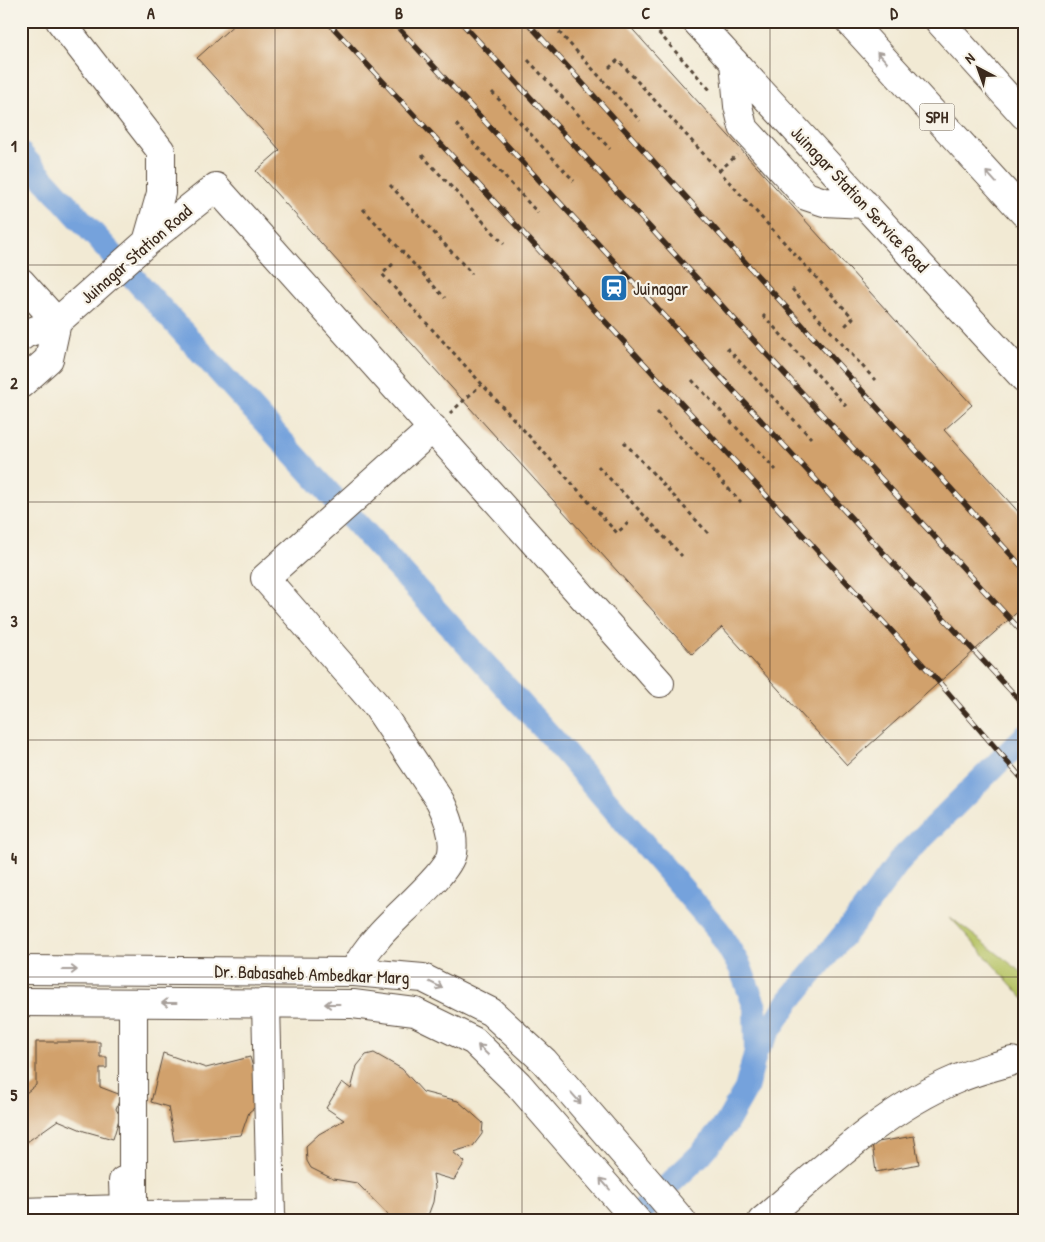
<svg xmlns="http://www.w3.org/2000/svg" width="1045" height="1242" viewBox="0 0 1045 1242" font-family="'Patrick Hand',sans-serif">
  <rect width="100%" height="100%" fill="#f7f3e8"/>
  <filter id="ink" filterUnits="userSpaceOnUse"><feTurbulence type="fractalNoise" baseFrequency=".02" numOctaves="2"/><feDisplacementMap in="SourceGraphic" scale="10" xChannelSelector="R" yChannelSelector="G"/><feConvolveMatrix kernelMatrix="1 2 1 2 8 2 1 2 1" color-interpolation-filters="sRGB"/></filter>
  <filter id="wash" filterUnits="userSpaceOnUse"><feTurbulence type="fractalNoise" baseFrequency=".0096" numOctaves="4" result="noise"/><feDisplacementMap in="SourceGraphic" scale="20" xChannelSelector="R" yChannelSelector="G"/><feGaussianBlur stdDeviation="1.12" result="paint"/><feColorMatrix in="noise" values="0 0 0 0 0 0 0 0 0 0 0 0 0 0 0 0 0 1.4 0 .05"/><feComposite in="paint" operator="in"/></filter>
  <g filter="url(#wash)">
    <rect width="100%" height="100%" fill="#f2ead4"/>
    <path fill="#b7c466" stroke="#797742" d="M950,917L1024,974V999Z"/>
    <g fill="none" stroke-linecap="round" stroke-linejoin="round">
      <path stroke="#74a2dc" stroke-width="24" d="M21,154L562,749L718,930L740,967L755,1007L756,1051L746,1089L726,1124L701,1154L631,1221
        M756,1051L789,1001L860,915L901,859L1024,737"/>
    </g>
    <g id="blocks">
      <path fill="#d1a16c" d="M238,21H625L972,405L944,430L1024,518V606L847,765L722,627L692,654L256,171L280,150L197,58Z
        M36,1042H100V1057H107V1068H100V1087L121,1095L116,1109L120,1116L113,1139L84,1131L58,1120L24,1144L21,1135V1097L36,1085Z
        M163,1053L206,1068L250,1057L263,1101L249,1112L241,1135L174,1141L168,1107L151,1102Z
        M374,1053L402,1069L423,1092L458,1101L483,1123L482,1134L473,1146L453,1152L465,1162L454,1180L433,1174L435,1187L433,1202L426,1221H394L357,1183L333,1179L311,1168L307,1161L306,1146L319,1134L344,1120L326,1108L342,1082L351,1089L357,1066L366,1055Z
        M914,1136L919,1164L876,1172L872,1143Z"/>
    </g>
  </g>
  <g filter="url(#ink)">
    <use href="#blocks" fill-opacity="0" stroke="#564739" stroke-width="1"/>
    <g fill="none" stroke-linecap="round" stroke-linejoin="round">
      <g stroke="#564739" stroke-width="30">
        <path id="minor" d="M60,21L161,151V193L147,242
          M696,21L1024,378
          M734,62L738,106L743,127L806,196L824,202L865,204
          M21,282L57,322
          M21,337L25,334L57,322L147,242L216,187L660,683
          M21,384L49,359L57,322
          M354,972C360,959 368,948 378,937C393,918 448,874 452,853C455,835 448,817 440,801L376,705L265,578L433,428
          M133,1003V1215L271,1214L266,1003
          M21,1212L124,1209L123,1181
          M762,1221C822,1170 883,1110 957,1079C975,1071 994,1067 1012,1061"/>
      </g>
      <g stroke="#564739" stroke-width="30">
        <path id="major" d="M21,970L354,972L423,978L491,1012L544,1061L682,1221
          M21,1002L353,1004L415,1012L474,1041L518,1084L637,1221"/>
      </g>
      <g stroke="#564739" stroke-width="30">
        <path id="highway" d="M849,21L1024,213
          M939,21L1024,115"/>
      </g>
      <path stroke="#564739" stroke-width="3" stroke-dasharray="4 4" stroke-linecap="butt" d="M648,21L711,91
        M559,32L640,121
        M528,60L610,149
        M609,68L618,60L853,318L844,327
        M492,92L574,181
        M456,124L538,213
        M422,155L504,244
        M719,171L737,155
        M390,185L472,274
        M363,209L445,298
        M393,264L382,274L617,533L629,522
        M792,289L875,380
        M763,315L846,406
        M727,348L811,438
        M692,380L776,470
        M657,412L741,502
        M450,413L482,384
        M624,442L708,533
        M598,466L682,556"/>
      <use href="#minor" stroke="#fff" stroke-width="28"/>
      <use href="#major" stroke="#fff" stroke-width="28"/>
      <use href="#highway" stroke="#fff" stroke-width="28"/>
      <g stroke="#3b2a1e" stroke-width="5.5">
        <path id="rail" d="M327,21L938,681L1024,781
          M392,21L1024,705
          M460,21L1024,634
          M526,21L1024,569"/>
      </g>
      <use href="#rail" stroke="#f7f3e8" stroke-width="4" stroke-dasharray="11" stroke-linecap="butt"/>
    </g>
    <defs><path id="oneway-shaft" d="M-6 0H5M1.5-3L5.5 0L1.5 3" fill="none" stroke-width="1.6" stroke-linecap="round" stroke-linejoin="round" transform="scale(1.25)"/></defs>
    <g stroke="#a79f9a">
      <use href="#oneway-shaft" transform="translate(882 57) rotate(-132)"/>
      <use href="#oneway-shaft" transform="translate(991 177) rotate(-132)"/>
      <use href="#oneway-shaft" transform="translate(70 970)"/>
      <use href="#oneway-shaft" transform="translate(436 985) rotate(26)"/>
      <use href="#oneway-shaft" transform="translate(169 1003) rotate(-180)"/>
      <use href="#oneway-shaft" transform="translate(332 1004) rotate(-180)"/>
      <use href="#oneway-shaft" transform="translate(483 1050) rotate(-136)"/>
      <use href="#oneway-shaft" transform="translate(576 1098) rotate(49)"/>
      <use href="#oneway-shaft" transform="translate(605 1184) rotate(-131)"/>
    </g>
  </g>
  <path fill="none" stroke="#3b2a1e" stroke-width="1" stroke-opacity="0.55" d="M275,21V1221M522,21V1221M770,21V1221M21,265H1024M21,502H1024M21,740H1024M21,977H1024"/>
  <defs>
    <g id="station-square" transform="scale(1.4375)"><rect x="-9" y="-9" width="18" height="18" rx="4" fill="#1f6fb2" stroke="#f7f3e8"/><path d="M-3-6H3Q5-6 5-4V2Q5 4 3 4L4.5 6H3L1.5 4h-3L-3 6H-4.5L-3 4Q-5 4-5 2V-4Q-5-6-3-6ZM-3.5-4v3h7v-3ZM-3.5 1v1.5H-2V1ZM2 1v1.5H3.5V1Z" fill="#fff"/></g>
  </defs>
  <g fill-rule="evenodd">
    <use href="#station-square" x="614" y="288"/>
  </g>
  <g text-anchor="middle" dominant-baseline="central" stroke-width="4.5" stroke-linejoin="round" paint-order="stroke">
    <rect fill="#f7f3e8" stroke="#73665b" stroke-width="1" x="919.5" y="103.5" width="35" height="27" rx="4"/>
    <g font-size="16" font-weight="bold" fill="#3b2a1e">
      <text x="937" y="117">SPH</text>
    </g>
    <g font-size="18" fill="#3b2a1e" stroke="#f7f3e8">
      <text transform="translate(860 199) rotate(47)">Juinagar Station Service Road</text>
      <text transform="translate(136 254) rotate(-41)">Juinagar Station Road</text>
      <text transform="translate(312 974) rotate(2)">Dr. Babasaheb Ambedkar Marg</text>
    </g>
    <g font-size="18" fill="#3b2a1e" stroke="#f7f3e8" text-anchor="start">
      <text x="633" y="288">Juinagar</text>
    </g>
  </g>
  <rect width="1045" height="1242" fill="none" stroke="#f7f3e8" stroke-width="55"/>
  <g transform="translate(978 68) rotate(319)" stroke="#f7f3e8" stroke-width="4" paint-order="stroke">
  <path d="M0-4L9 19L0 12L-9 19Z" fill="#3b2a1e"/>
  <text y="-8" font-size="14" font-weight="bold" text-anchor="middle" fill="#3b2a1e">N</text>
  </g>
  <rect x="28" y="28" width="990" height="1186" fill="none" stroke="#3b2a1e" stroke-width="2"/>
  <g font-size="16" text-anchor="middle" font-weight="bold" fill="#3b2a1e">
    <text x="151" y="19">A</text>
    <text x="399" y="19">B</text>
    <text x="646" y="19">C</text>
    <text x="894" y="19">D</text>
    <text x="14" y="152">1</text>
    <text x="14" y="389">2</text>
    <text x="14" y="627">3</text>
    <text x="14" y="864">4</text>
    <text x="14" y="1101">5</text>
  </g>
</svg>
